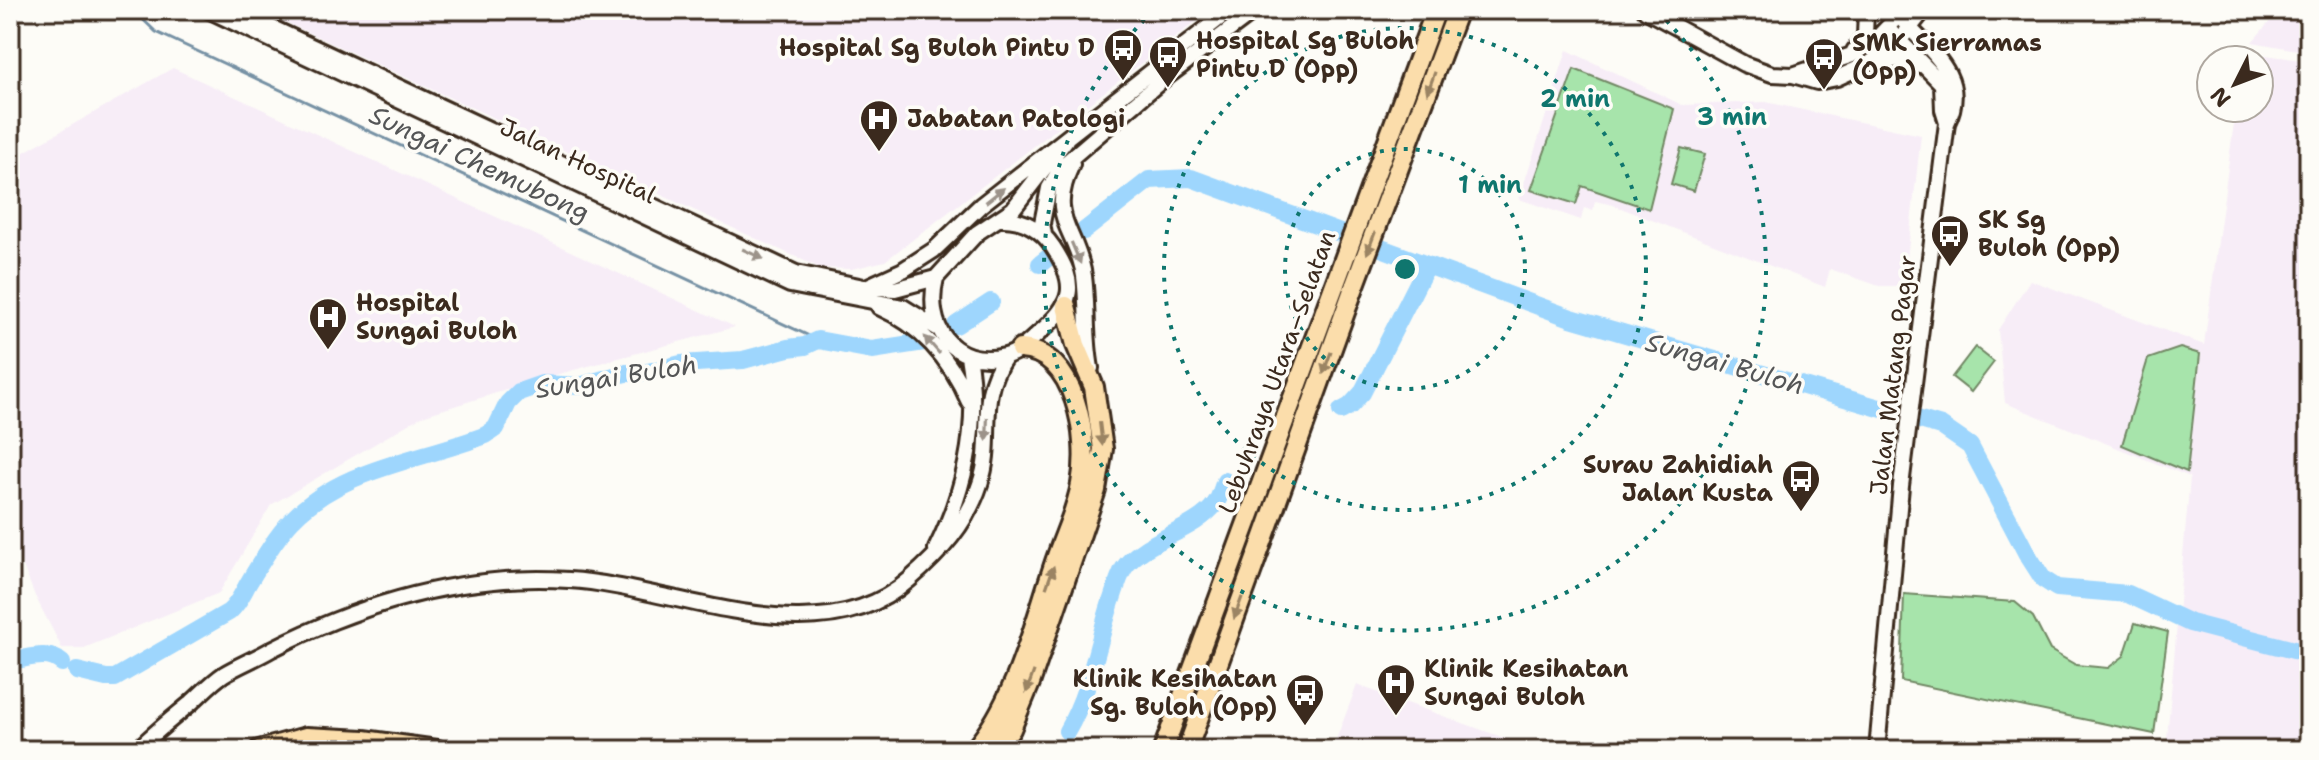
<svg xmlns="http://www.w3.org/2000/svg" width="2319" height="760" viewBox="0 0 2319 760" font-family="'Shantell Sans',sans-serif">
  <rect width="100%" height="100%" fill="#fdfcf7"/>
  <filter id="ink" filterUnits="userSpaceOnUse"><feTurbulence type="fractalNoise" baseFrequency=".0125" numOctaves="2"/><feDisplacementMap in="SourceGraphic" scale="16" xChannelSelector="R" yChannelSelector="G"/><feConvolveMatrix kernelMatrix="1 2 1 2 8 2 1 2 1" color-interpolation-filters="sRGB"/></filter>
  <g filter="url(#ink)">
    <path fill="#f7edf7" d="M259,10H1211L885,261L852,269L820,268Z
      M2280,10H2309V52L2252,42Z
      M1567,50L1682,105L1766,102L1921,135L1904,286H1879L1830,269L1825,287L1613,205L1595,201L1593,211L1584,208L1581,220L1519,199Z
      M2243,52L2309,61V750H2166L2190,477L2005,403L1998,330L2030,280L2204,345L2236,108H2259V60H2242Z
      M173,68L735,327L555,375L422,416L271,505L219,593L84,648H62L35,596L10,533V160Z
      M1357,685L1538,750H1332Z"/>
    <path fill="#a7e4ab" stroke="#718764" stroke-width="2" d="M1574,69L1674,109L1649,209L1582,186L1576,204L1531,190Z
      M1681,148L1705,154L1694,191L1671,184Z
      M1975,347L1994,362L1971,392L1952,377Z
      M2180,348L2200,354L2187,472L2122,445L2148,359Z
      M1904,594L2015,602L2033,617L2050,650L2076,665L2108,668L2124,656L2135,623L2168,632L2154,734L1901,681Z"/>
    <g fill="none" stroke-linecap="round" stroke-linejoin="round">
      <path stroke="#7691a4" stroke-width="3" d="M133,10L156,32L818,340"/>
      <path stroke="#9ed6fd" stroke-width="18" d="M1084,231L1149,180L1191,178L1571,318L1941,426L1970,446L2027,554L2043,579L2057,588L2128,594L2190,623L2309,654
        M1040,264L1054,253
        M956,325L991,302
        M1341,411L1350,406L1362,393L1427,265
        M10,661C28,659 47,650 62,663
        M77,671L106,678H115L229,612C239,603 242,594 249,582C261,562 275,538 291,521C342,467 420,461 486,435L496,428L508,403L519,392L542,384L580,386L625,373H644L681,364L743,360L788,348L805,346L818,340L872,350L924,342
        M1067,731C1090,692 1097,645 1111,602C1115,591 1118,578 1124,568C1142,541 1195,531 1215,504C1220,498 1222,488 1225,481
        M1056,750L1057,748"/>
      <g stroke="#3b2a1e" stroke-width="20">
        <path id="secondary" d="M208,10L790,285L903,307L937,328
          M234,10L796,273L864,287L895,289L936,278L977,233L1013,209L1066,140
          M1645,10L1744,64L1772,74L1793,75L1817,82L1837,78L1870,63L1899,41L1924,10
          M1905,23C1933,53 1969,79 1947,123
          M1854,51L1865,36L1866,10
          M1873,63L1900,59L1919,65
          M1793,75L1852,55L1873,42L1904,10
          M1072,164C1046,220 1077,228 1084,276C1088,307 1085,338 1091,368
          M1044,235L1042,223L1049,188L1062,166L1160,82L1256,10
          M936,278C924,326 952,368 1005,356C1019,353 1030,341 1040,332C1074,303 1078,285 1053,247C1042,230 1023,218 1001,219
          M868,286L903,270L934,250L981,205L1230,10
          M879,307C922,326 951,360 969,402
          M936,549C966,488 980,424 968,356
          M137,750C154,733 173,718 192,702C202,693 212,682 224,674C239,665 257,658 272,649C365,602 465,573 569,580C672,586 819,660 909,580C940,553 967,524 980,484C996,438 975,399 1006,356
          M1877,750L1901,486L1947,123L1943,110L1942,84L1887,28"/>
      </g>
      <g stroke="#3b2a1e" stroke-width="24">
        <path id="highway" d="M259,750L306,737L364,740L437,750
          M974,750C1017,701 1035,620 1056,559C1064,535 1077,509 1081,484C1090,439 1076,351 1020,349
          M996,750L1011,729L1030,683L1096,490L1103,449L1094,387L1076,345L1066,306
          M1163,750L1436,10
          M1187,750L1353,290L1458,10"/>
      </g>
      <use href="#secondary" stroke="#fdfcf7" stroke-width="14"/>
      <use href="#highway" stroke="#fbddab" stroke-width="18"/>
    </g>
    <defs><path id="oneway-solid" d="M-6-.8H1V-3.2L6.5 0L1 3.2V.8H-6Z" transform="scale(2)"/></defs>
    <g fill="#9b8464">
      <use href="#oneway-solid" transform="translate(1431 83) rotate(110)"/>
      <use href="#oneway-solid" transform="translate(1371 243) rotate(111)"/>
      <use href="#oneway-solid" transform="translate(1327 363) rotate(110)"/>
      <use href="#oneway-solid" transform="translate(1101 434) rotate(83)"/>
      <use href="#oneway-solid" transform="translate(1050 577) rotate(-71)"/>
      <use href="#oneway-solid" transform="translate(1238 608) rotate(110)"/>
      <use href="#oneway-solid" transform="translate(1030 682) rotate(110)"/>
    </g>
    <g fill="#9c938a">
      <use href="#oneway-solid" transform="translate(995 195) rotate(-38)"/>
      <use href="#oneway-solid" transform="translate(1076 253) rotate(67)"/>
      <use href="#oneway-solid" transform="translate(753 254) rotate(25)"/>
      <use href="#oneway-solid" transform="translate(932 345) rotate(-131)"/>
      <use href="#oneway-solid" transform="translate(987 429) rotate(92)"/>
    </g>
  </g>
  <g fill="none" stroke="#0f766e" stroke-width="4" stroke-dasharray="4 8">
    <circle cx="1405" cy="269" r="120"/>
    <circle cx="1405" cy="269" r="241"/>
    <path d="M1658 12A361 361 0 1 1 1152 12"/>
  </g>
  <defs>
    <g id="bus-pin" transform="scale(2)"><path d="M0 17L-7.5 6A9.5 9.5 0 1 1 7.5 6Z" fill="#3b2a1e" stroke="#fdfcf7"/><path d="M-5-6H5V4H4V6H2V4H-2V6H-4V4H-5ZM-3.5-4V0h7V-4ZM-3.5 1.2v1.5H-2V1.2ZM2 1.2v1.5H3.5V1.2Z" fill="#fff"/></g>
    <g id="hospital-pin" transform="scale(2)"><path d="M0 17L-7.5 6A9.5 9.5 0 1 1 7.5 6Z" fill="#3b2a1e" stroke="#fdfcf7"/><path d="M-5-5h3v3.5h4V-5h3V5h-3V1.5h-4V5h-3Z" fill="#fff"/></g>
  </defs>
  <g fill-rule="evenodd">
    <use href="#bus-pin" x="1123" y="48"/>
    <use href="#bus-pin" x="1168" y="55"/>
    <use href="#bus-pin" x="1824" y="57"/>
    <use href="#hospital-pin" x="879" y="119"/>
    <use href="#bus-pin" x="1950" y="234"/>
    <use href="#hospital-pin" x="328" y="317"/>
    <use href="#bus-pin" x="1801" y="479"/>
    <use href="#hospital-pin" x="1396" y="683"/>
    <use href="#bus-pin" x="1305" y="693"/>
  </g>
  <g text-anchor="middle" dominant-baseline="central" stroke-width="7" stroke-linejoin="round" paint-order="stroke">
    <g font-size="24" font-weight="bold" fill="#3b2a1e" stroke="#fdfcf7" text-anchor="start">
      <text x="1196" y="41">Hospital Sg Buloh<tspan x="1196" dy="28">Pintu D (Opp)</tspan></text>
      <text x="1852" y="43">SMK Sierramas<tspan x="1852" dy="28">(Opp)</tspan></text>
      <text x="1095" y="48" text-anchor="end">Hospital Sg Buloh Pintu D</text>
      <text x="907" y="119">Jabatan Patologi</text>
      <text x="1978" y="220">SK Sg<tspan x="1978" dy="28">Buloh (Opp)</tspan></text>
      <text x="356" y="303">Hospital<tspan x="356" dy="28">Sungai Buloh</tspan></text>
      <text x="1773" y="465" text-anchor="end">Surau Zahidiah<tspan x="1773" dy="28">Jalan Kusta</tspan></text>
      <text x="1424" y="669">Klinik Kesihatan<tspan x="1424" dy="28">Sungai Buloh</tspan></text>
      <text x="1277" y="679" text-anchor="end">Klinik Kesihatan<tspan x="1277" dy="28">Sg. Buloh (Opp)</tspan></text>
    </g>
    <g font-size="24" fill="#3b2a1e" stroke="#fdfcf7">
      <text transform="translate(578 161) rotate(25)">Jalan Hospital</text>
      <text transform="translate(1277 372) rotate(-70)">Lebuhraya Utara–Selatan</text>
      <text transform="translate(1893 375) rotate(-83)">Jalan Matang Pagar</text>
    </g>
    <g font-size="26" font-style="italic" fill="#545556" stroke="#fdfcf7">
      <text transform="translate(480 163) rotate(25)">Sungai Chemubong</text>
      <text transform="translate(1725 363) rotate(16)">Sungai Buloh</text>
      <text transform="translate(616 376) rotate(-9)">Sungai Buloh</text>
    </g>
  </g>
  <circle cx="1405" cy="269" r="12" fill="#0f766e" stroke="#fdfcf7" stroke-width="4"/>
  <g font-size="24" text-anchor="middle" font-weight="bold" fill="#0f766e" stroke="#fdfcf7" stroke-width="7" stroke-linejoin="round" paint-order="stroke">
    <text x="1575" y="107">2 min</text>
    <text x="1732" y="125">3 min</text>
    <text x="1490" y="193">1 min</text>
  </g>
  <rect width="2319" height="760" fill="none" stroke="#fdfcf7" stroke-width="40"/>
  <rect x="20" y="20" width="2279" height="720" fill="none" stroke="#3b2a1e" stroke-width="3" filter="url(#ink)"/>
  <g transform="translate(2235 84) rotate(228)"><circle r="38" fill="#fdfcf7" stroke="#afa8a0" stroke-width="2"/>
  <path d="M0-6L14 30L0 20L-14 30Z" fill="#3b2a1e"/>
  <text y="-12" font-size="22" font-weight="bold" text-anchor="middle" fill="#3b2a1e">N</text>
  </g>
</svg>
